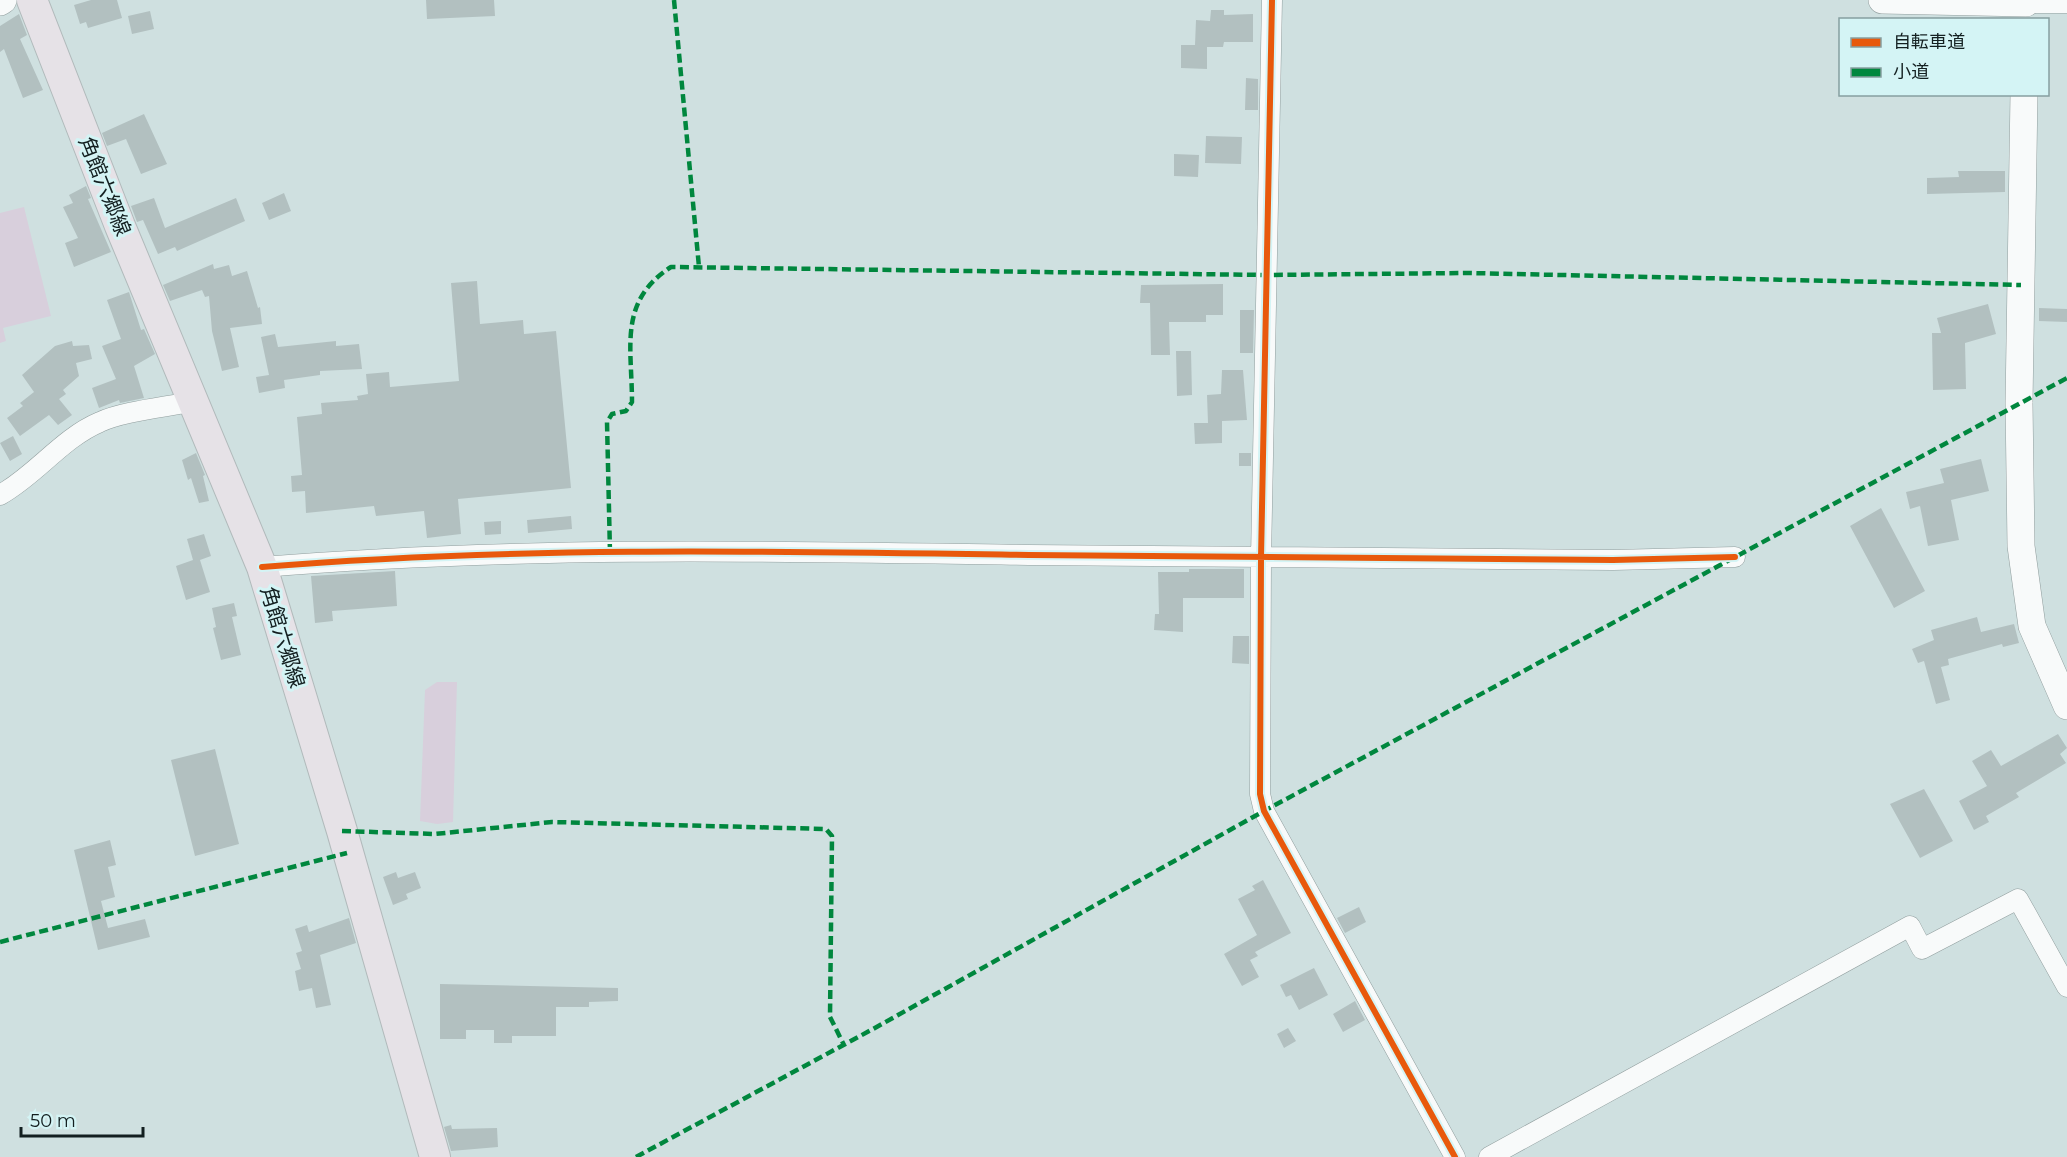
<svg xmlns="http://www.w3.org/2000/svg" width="2067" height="1157" viewBox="0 0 2067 1157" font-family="Montserrat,'Noto Sans JP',sans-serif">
  <rect width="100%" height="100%" fill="#cfe0e0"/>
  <path fill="#d8cfdc" d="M24,207L51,316L3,328L6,341L0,343V213Z
    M437,682H457L453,822L437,824L420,821L425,690Z"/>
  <path fill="#b2c0c0" d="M91,0H117L122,18L88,28L86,22L80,24L74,5Z
    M426,0H494L495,16L427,19Z
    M1211,10H1224V15L1253,14V42H1224L1223,47H1207V69L1181,68V45H1195L1196,20L1210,21Z
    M150,11L154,29L132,34L128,16Z
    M19,14L27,35L20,39L43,90L23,98L4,49L0,52V26Z
    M1246,78L1258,79V110H1245Z
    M144,114L167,164L141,174L126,139L107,146L102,133Z
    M1206,136L1242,137L1241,164L1205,163Z
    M1174,154L1199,155L1198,177L1174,176Z
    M1958,171H2005V192L1927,194V178L1959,177Z
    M86,186L91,198L88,199L111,252L74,267L65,243L78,238L63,207L73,203L69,195Z
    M284,193L291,211L269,220L262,203Z
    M154,198L165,228L236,198L245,221L177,251L175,247L158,254L143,220L137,222L131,206Z
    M213,264L214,269L229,265L232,276L247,271L258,308L260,307L262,324L230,328L239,367L222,371L212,331L209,296L205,297L202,290L170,301L163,285Z
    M477,281L480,324L523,320L524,334L556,331L571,488L458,499L461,534L427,538L424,511L376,516L374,506L306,513L305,491L292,492L291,476L302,475L297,417L322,414L321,403L358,400L357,396L368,394L366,374L389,372L390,387L459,381L451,283Z
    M1223,284V315H1206V322H1169L1170,355H1151L1150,303H1140L1141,285Z
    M129,292L141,330L144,329L155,354L134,366L144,398L120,403L119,400L99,408L92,388L116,379L102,346L121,339L107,300Z
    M1988,304L1996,334L1965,343L1966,389L1933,390L1932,333H1941L1937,318Z
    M2039,308L2067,309V322L2039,321Z
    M1240,310H1254L1253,353H1240Z
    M275,334L278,347L336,341V346L359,344L362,369L320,371V375L284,380L285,388L259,393L256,377L269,375L261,337Z
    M72,341L73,346L89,345L92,359L76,363L79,376L63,390L66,394L59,399L72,415L58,425L49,415L20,436L7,418L23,406L20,403L34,392L22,375L55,346Z
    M1176,351H1191L1192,395L1177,396Z
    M1222,370H1243L1247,420L1222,421V443L1195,444L1194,423H1208L1207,395L1221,394Z
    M13,436L22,454L10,461L0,443Z
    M196,453L205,475L203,476L209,501L199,503L191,478L188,480L182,460Z
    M1239,453H1251V466H1239Z
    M1981,459L1989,491L1951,500L1959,540L1928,546L1920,506L1910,509L1906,492L1944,483L1940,469Z
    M1881,508L1925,591L1894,608L1850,526Z
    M571,516L572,529L528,533L527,520Z
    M501,521V534L485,535L484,522Z
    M204,534L211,556L200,560L210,592L186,600L176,566L193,560L187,539Z
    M1189,569H1244V598H1183V632L1154,630L1155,614H1159L1158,572H1189Z
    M395,571L397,606L332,611L333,621L315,623L311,576Z
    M234,603L237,616L232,617L241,655L221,660L213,628L216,627L212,608Z
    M1977,617L1981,632L2014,624L2019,643L2003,647L2002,644L1948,659L1949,665L1941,667L1950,700L1936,704L1924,661L1918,663L1912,649L1934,640L1931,630Z
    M1233,636H1249V664L1232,663Z
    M2058,734L2067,748L2060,754L2066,763L2016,793L2019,797L1986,816L1989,822L1974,830L1959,801L1987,786L1972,761L1991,750L2001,766Z
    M215,749L239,844L195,856L171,760Z
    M1924,789L1953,841L1920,858L1890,804Z
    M110,840L116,865L108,867L115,897L101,901L108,928L145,919L150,937L98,950L74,850Z
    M396,872L398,878L415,872L421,888L406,894L408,899L393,905L383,877Z
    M1263,880L1291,933L1255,952L1258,956L1250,960L1259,977L1242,986L1224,954L1257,935L1238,899L1255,890L1252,886Z
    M1359,907L1366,922L1345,933L1337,918Z
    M349,918L356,943L320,955L331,1005L316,1008L312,988L299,991L295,971L301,969L296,953L302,951L295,929L307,925L309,932Z
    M1314,968L1328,995L1299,1010L1291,995L1286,997L1280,985Z
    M440,984L618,988V1001L589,1002V1007H556V1036H512V1043H494V1030H466V1039H440Z
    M1355,1001L1365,1020L1343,1032L1333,1014Z
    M1288,1028L1296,1041L1284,1048L1277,1034Z
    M451,1125L452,1129L497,1128L498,1147L451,1151L444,1127Z"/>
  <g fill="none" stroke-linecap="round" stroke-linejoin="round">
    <g stroke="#919e9e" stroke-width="21">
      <path id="street" d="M1272,0L1261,558L1260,794L1264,811L1455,1157
        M2026,3H2067
        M0,495C36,475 62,438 100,422C124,411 168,407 195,401
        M262,567C517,546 774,551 1029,555C1224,558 1419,558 1613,560L1735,557
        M1489,1157L1910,926L1922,949L2018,899L2067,987"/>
    </g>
    <g stroke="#919e9e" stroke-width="28">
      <path id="secondary" d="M1882,0L2026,3
        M0,2L3,0
        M2024,94L2019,403L2021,546L2032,626L2067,706"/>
    </g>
    <g stroke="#b1babb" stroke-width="32">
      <path id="primary" d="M32,0L120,226L262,567L342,831L435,1157"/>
    </g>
    <use href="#street" stroke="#f8fafa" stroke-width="20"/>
    <use href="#secondary" stroke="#f8fafa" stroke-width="27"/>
    <use href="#primary" stroke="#e6e2e7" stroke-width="30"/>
    <path stroke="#00873e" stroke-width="4.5" stroke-dasharray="9 4.5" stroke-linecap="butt" d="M674,0L699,267
      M610,553L607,422L612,414L626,411L632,402C632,347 618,301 671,267L1266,275L1469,273L2021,285
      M342,831L435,834L552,822L826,829L832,836L830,1017L844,1045
      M0,942L347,853
      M636,1157L873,1029L1264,811L2067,378"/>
    <g stroke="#d4f4f5" stroke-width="10">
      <path id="cycleway" d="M1272,0L1261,558L1260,794L1264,811L1455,1157
        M262,567C517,546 774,551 1029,555C1224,558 1419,558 1613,560L1735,557"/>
    </g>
    <use href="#cycleway" stroke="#e8590c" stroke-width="6"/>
  </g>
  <g text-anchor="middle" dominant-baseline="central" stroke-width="6" stroke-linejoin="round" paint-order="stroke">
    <g font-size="21" fill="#131f20" stroke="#d4f4f5">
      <text transform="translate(105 186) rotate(68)">角館六郷線</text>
      <text transform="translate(283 637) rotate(73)">角館六郷線</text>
    </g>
  </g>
  <rect x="1839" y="18" width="210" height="78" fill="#d4f4f5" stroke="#879fa0" stroke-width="1.5"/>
  <rect x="1851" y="38" width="30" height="9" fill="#e8590c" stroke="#879fa0" stroke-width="1.5"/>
  <text x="1893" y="48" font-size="18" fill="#131f20">自転車道</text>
  <rect x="1851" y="68" width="30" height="9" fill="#00873e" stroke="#879fa0" stroke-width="1.5"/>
  <text x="1893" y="78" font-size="18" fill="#131f20">小道</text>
  <path d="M21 1127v9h122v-9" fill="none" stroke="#131f20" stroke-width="3"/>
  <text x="30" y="1127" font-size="18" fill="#131f20" stroke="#d4f4f5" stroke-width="4.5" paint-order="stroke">50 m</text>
</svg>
